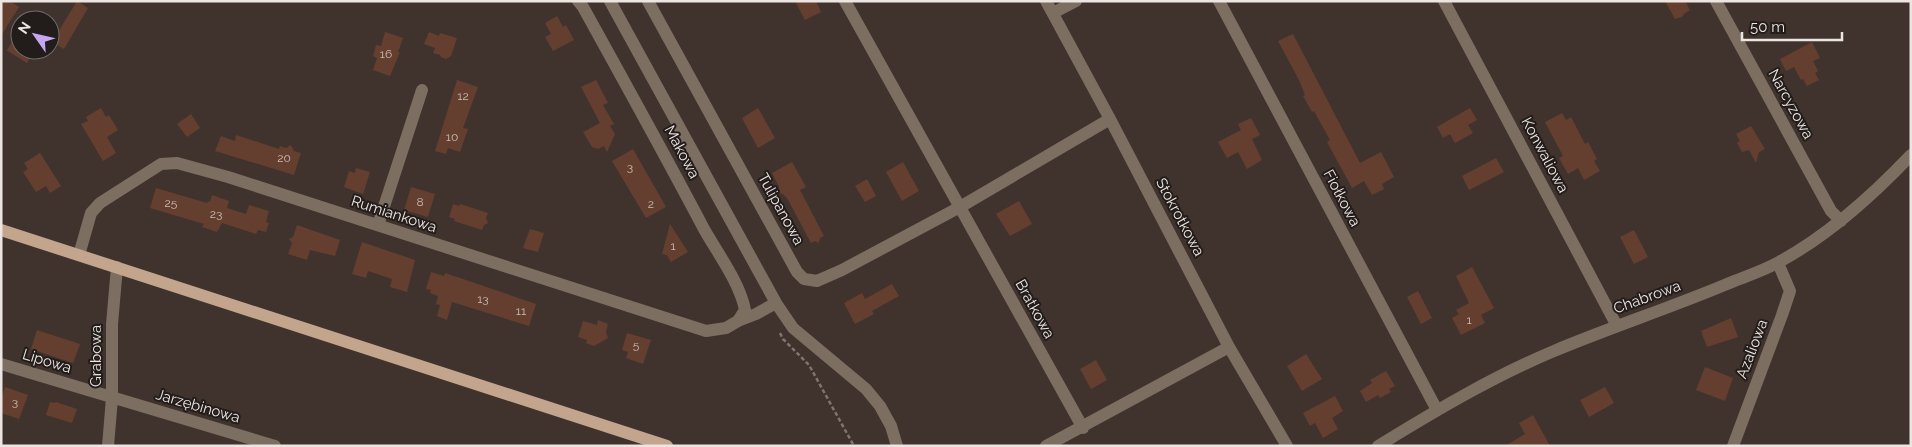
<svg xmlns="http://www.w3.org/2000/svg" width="1912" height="447" viewBox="0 0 1912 447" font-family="Raleway,sans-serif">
  <rect width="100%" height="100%" fill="#40332d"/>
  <path fill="#643f2f" d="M1,1H10L19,7L1,36Z
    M77,1L88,8L64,49L52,42Z
    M795,1H816L821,12L805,20Z
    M1665,1H1685L1690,10L1684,14L1682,17L1675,19Z
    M557,16L563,27L566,25L574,40L553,51L545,37L551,34L545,23Z
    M20,29V50H35L27,63L6,50H7Z
    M385,32L403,38L398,52H400L390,76L373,70L377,58L373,56L376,45L381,46Z
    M429,32L439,36L440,33L457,38L451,56L446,59L441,57L440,55L433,53L435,48L424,44Z
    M1293,34L1360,163L1381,152L1394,177L1382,184L1384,189L1372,195L1364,181L1352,188L1327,142L1330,140L1314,111L1312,112L1303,96L1305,95L1299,80L1278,41Z
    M1812,42L1820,58L1813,61L1818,71L1815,73L1819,80L1807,86L1803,79L1801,80L1794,67L1786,71L1780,59Z
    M457,80L478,87L463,128L468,129L460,152L448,148L446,154L435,151Z
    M596,80L608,103L603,105L614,124L610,126L615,134L607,152L604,146L598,149L592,147L583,132L600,123L581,87Z
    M101,108L106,117L109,115L118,130L107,137L116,153L103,161L81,124L88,121L86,117Z
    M758,108L775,138L758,148L742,118Z
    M1470,108L1477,120L1468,125L1473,133L1455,143L1450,134L1443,138L1437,127Z
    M1562,113L1566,120L1571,117L1585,144L1588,142L1597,159L1594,161L1600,171L1584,180L1578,168L1568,174L1559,158L1563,156L1545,122Z
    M191,114L200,128L187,137L177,124Z
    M1251,118L1260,135L1252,139L1262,160L1247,169L1238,152L1227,158L1218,142L1241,130L1238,124Z
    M1751,126L1765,149L1759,152L1756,163L1749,150L1742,152L1737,143L1740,141L1736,134Z
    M236,135L279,149L280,146L286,148L291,145L294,151L301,153L294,175L215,151L221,136L235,141Z
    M633,149L666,207L646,218L612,161Z
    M40,153L61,186L50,193L46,186L36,192L23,172L28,169L24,163Z
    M1496,158L1504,172L1469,190L1462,176Z
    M792,162L806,187L800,190L824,236L820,238L819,243L815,241L811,243L787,198L783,194L778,192L779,187L772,173Z
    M903,162L919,191L902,201L886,172Z
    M356,168L370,172L363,194L344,187L349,171L355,173Z
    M867,179L876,196L865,202L855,186Z
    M411,187L435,194L428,217L404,210Z
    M156,188L207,203L208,201L210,202L212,195L229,201L227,208L246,214L249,205L269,211L266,222L269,223L266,232L258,230L256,234L222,223L217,232L202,227L204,224L150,208Z
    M1019,201L1032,224L1010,236L996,214Z
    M453,204L459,206L460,204L488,213L486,218L488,223L484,225L482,230L454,221L455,219L449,217Z
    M670,224L688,252L671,262L667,255L662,254Z
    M297,225L340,240L335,256L310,250L307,260L288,254L292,243L289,239L293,237Z
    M530,229L544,233L538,252L523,248Z
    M1634,230L1648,257L1634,264L1620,237Z
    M362,242L415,260L407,292L390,287L392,279L368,271L366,278L352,274Z
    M1472,267L1494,308L1481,315L1485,323L1461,335L1452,318L1459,314L1456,310L1469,303L1456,276Z
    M431,272L444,276L445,273L460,278L536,304L529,326L452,302L447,320L437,316L440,305L436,304L438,296L430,293L431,290L426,289Z
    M892,284L899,296L872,311L874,314L855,324L844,303L862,293L865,299Z
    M1418,291L1432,318L1421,324L1407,297Z
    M1731,318L1738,337L1707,347L1701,331Z
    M598,320L608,324L606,332L608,338L594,346L586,343L587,340L578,337L583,321L597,325Z
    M37,330L80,344L73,363L31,349Z
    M627,333L651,340L643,364L626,358L628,352L622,350Z
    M1306,354L1322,379L1302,391L1287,366Z
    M1096,360L1107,380L1091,389L1080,369Z
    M1705,367L1733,378L1725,401L1696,390Z
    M1386,371L1395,386L1389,389L1391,392L1380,398L1378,395L1366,402L1360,391L1372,383L1370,380Z
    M5,387L28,395L19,419L1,413V399Z
    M1605,387L1614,403L1589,417L1580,400Z
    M1335,396L1343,411L1332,418L1338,429L1323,438L1315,423L1310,426L1303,413Z
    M50,402L55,403L56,402L77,409L72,423L46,415Z
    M1533,415L1550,446H1505L1525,434L1519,423Z"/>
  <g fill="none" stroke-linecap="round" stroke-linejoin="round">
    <path stroke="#80746f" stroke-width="2.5" stroke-dasharray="4 2.5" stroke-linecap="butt" d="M780,333L783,339L809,365L854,446"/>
    <path stroke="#7d6e62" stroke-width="12" d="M578,1L583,7C624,81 665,155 704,229C718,254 740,283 745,310L738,321
      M610,1L776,303L793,328L866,389L880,406L891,426L897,446
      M648,1L797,272L804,279L817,281L842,270L960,207L1110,119
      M845,1L1083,428
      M1046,1L1110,119L1229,347L1287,446
      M1219,1L1437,410
      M1444,1L1617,326
      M1716,1L1831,211L1841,221
      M1053,13L1076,1
      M378,225L422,90
      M79,255L91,213L100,203L161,164L177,163L228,177L706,331L726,328L738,321L756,314L776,303
      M1,364L275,446
      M108,446L112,398V324L117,267
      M1046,446L1229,347
      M1378,446C1435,411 1492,377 1554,351C1611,327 1670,308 1727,284C1744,277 1763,271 1779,262C1829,235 1872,196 1911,155
      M1733,446L1782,315L1790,291L1778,263"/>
    <path stroke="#c3a48c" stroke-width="12" d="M1,230L667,446"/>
  </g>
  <g text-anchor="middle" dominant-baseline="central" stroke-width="4" stroke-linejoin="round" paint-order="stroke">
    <g font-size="12" fill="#cbbcb4">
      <text x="386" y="54">16</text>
      <text x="463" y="96">12</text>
      <text x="452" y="137">10</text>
      <text x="284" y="158">20</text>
      <text x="630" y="167">3</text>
      <text x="420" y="202">8</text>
      <text x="171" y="203">25</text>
      <text x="651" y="204">2</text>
      <text x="216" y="214">23</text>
      <text x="673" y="246">1</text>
      <text x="483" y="299">13</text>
      <text x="521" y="311">11</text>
      <text x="1469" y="320">1</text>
      <text x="636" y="345">5</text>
      <text x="15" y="402">3</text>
    </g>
    <g font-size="15" fill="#ede5e1" stroke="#221c1a">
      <text transform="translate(1791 104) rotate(61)">Narcyzowa</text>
      <text transform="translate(682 152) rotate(62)">Makowa</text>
      <text transform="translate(1545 155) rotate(62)">Konwaliowa</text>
      <text transform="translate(1342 198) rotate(62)">Fiołkowa</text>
      <text transform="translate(781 209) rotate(61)">Tulipanowa</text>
      <text transform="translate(394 214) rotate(18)">Rumiankowa</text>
      <text transform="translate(1180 217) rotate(62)">Stokrotkowa</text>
      <text transform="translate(1647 297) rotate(-20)">Chabrowa</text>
      <text transform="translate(1035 309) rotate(61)">Bratkowa</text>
      <text transform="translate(1752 349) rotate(-69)">Azaliowa</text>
      <text transform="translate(96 356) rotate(-90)">Grabowa</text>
      <text transform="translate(47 361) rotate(17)">Lipowa</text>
      <text transform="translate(198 406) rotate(16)">Jarzębinowa</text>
    </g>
  </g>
  <rect width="1912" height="447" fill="none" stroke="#ede5e1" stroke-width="5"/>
  <g transform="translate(35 35) rotate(304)"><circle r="24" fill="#221c1a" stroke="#736c6a"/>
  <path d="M0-4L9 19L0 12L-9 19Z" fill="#c6a6f0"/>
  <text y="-8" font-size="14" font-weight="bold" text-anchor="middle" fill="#ede5e1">N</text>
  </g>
  <path d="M1742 32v8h100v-8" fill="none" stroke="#ede5e1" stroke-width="2.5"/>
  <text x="1750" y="32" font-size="15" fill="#ede5e1" stroke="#221c1a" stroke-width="4" paint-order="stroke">50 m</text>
</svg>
